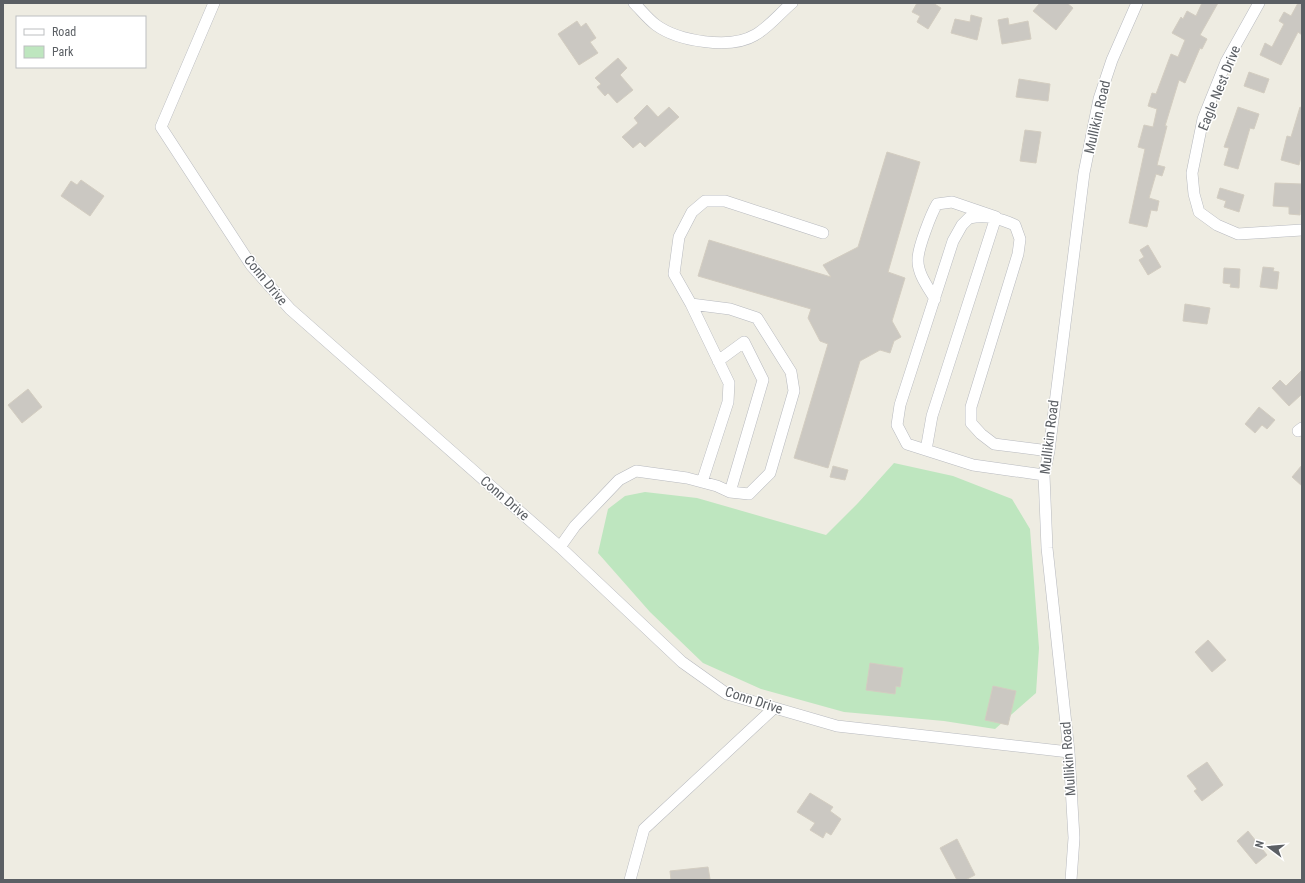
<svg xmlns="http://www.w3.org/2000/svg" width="1305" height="883" viewBox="0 0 1305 883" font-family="'Roboto Condensed',sans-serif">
  <rect width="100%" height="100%" fill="#eeece2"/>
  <path fill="#bee6bf" d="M894,463L953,476L1012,499L1030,529L1039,648L1036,693L995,729L944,721L844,712L761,689L703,663L650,612L598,553L608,509L625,496L645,492L697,498L826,535L858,503Z"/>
  <path fill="#cbc8c2" stroke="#d3cdc1" d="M917,3H933L941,8L928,29L917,22L920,16L912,12Z
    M1040,3H1067L1073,8L1056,30L1033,11Z
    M1202,3H1218L1200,35L1207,39L1202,49L1200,48L1185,83L1179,80L1165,126H1167L1157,165L1165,167L1162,176L1156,174L1149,198L1159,201L1157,211L1151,210L1147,227L1129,223L1145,149L1138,147L1144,125L1153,127L1157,109L1148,106L1152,93L1156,94L1171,54L1178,57L1185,40L1172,33L1181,17L1183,19L1187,11L1196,16Z
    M1298,3H1302V35L1298,32L1281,65L1260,55L1265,43L1272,47L1284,24L1279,21L1284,12L1291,16Z
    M971,15L982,18L977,40L951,33L955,19L970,22Z
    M1008,18L1009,25L1028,21L1031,39L1002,44L998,20Z
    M577,21L581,27L586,23L596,38L590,42L598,53L579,65L558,34Z
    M618,58L627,68L620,75L633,90L617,103L608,93L605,96L597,87L601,84L595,78Z
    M1249,72L1269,79L1264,93L1244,86Z
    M1019,79L1050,84L1048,101L1016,97Z
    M647,105L658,117L669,107L679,117L645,147L640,142L633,148L622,137L638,123L634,118Z
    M1238,107L1259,114L1254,129L1250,128L1238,169L1224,165L1229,148L1224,147Z
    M1300,107L1302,108V153L1299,165L1281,160L1287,136L1291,137Z
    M1025,130L1041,132L1036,163L1020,161Z
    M887,152L920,162L888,272L905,278L892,321L901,337L894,341L890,353L880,350L860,361L828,468L794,458L828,344L820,341L808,318L811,309L698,276L709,240L831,277L823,265L858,247Z
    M81,180L104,196L90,216L61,196L71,181L77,185Z
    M1275,183L1302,184L1300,215L1289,214V207L1273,206Z
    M1220,188L1244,195L1239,212L1224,207L1226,201L1217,198Z
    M1148,245L1161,267L1148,275L1139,260L1144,257L1140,250Z
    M1263,267L1274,268L1273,271L1279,272L1277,289L1260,287Z
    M1224,268L1240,269L1239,288L1230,287L1231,284L1223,283Z
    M1185,304L1210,308L1207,324L1183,321Z
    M1302,370V394L1289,406L1272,388L1280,380L1286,386Z
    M28,389L42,407L22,423L8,405Z
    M1259,407L1275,420L1267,429L1262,425L1255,433L1245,424Z
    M1302,465V486L1292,477Z
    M833,466L848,470L845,480L830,477Z
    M1208,640L1226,660L1212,672L1195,652Z
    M870,663L903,668L900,687L896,686L895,694L866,690Z
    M993,686L1016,691L1008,725L985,720Z
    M1207,762L1223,785L1202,801L1194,791L1197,789L1187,776Z
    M810,793L833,807L830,811L841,819L831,835L826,832L823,838L810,830L815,823L797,812Z
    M1248,831L1267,855L1256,864L1237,841Z
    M957,839L975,875L965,880H957L940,848Z
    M708,867L710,879L671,880L670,871Z"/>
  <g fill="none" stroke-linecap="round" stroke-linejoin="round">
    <g stroke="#b8babf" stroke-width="12">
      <path id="minor" d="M214,3L161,127L251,265L290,309L560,547L682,662L727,694L837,726L1069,752
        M634,3C641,10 648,19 656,25C678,41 730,50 755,35C768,28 780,13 792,3
        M1259,3L1226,62L1203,119L1192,173L1194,194L1199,212L1217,225L1238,234L1302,230
        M718,361L744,342L763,380L730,492
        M1298,431L1302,428
        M926,450L932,416L996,217L952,202L937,204C931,214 918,248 918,259C917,273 928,287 935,299
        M1044,475L973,465L907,444L897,425L900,405L953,241L962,225L969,218C987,215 999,218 1015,225L1020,239L1018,254L971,407V423L981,434L994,444L1049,451
        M702,482L728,402L729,383L691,304L674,274L679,237L692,212L705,201H725L823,233
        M560,547L575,526L599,501L619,480L636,471L687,478L717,486L730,492L749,494L770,473L794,391L791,372L757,318L730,309L691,304
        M630,880L644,829L774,708
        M1071,880L1074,838L1069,752L1047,548L1044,475L1049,451L1084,173L1099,99L1112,60L1137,3"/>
    </g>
    <use href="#minor" stroke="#fff" stroke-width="11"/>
  </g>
  <g text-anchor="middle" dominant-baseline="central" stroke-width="3" stroke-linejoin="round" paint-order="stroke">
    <g font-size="14" fill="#5b5f64" stroke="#fff">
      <text transform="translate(1219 88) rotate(-68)">Eagle Nest Drive</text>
      <text transform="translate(1097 117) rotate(-77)">Mullikin Road</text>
      <text transform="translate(266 280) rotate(51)">Conn Drive</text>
      <text transform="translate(1049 437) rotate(-83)">Mullikin Road</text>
      <text transform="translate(505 498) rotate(41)">Conn Drive</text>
      <text transform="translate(754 700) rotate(18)">Conn Drive</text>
      <text transform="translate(1068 759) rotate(-94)">Mullikin Road</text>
    </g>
  </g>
  <rect width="1305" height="883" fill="none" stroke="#5b5f64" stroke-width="8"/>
  <rect x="16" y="16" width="130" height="52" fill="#ffffff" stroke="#bdbfc1"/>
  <rect x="24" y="29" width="20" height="6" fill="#ffffff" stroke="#bdbfc1"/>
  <text x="52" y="36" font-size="12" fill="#5b5f64">Road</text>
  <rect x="24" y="46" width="20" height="12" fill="#bee6bf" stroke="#bdbfc1"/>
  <text x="52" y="56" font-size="12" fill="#5b5f64">Park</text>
  <g transform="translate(1269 847) rotate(286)" stroke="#ffffff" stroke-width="3" paint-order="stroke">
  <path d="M0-3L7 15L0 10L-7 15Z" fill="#5b5f64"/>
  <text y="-6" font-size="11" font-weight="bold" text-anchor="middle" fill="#5b5f64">N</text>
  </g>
</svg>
